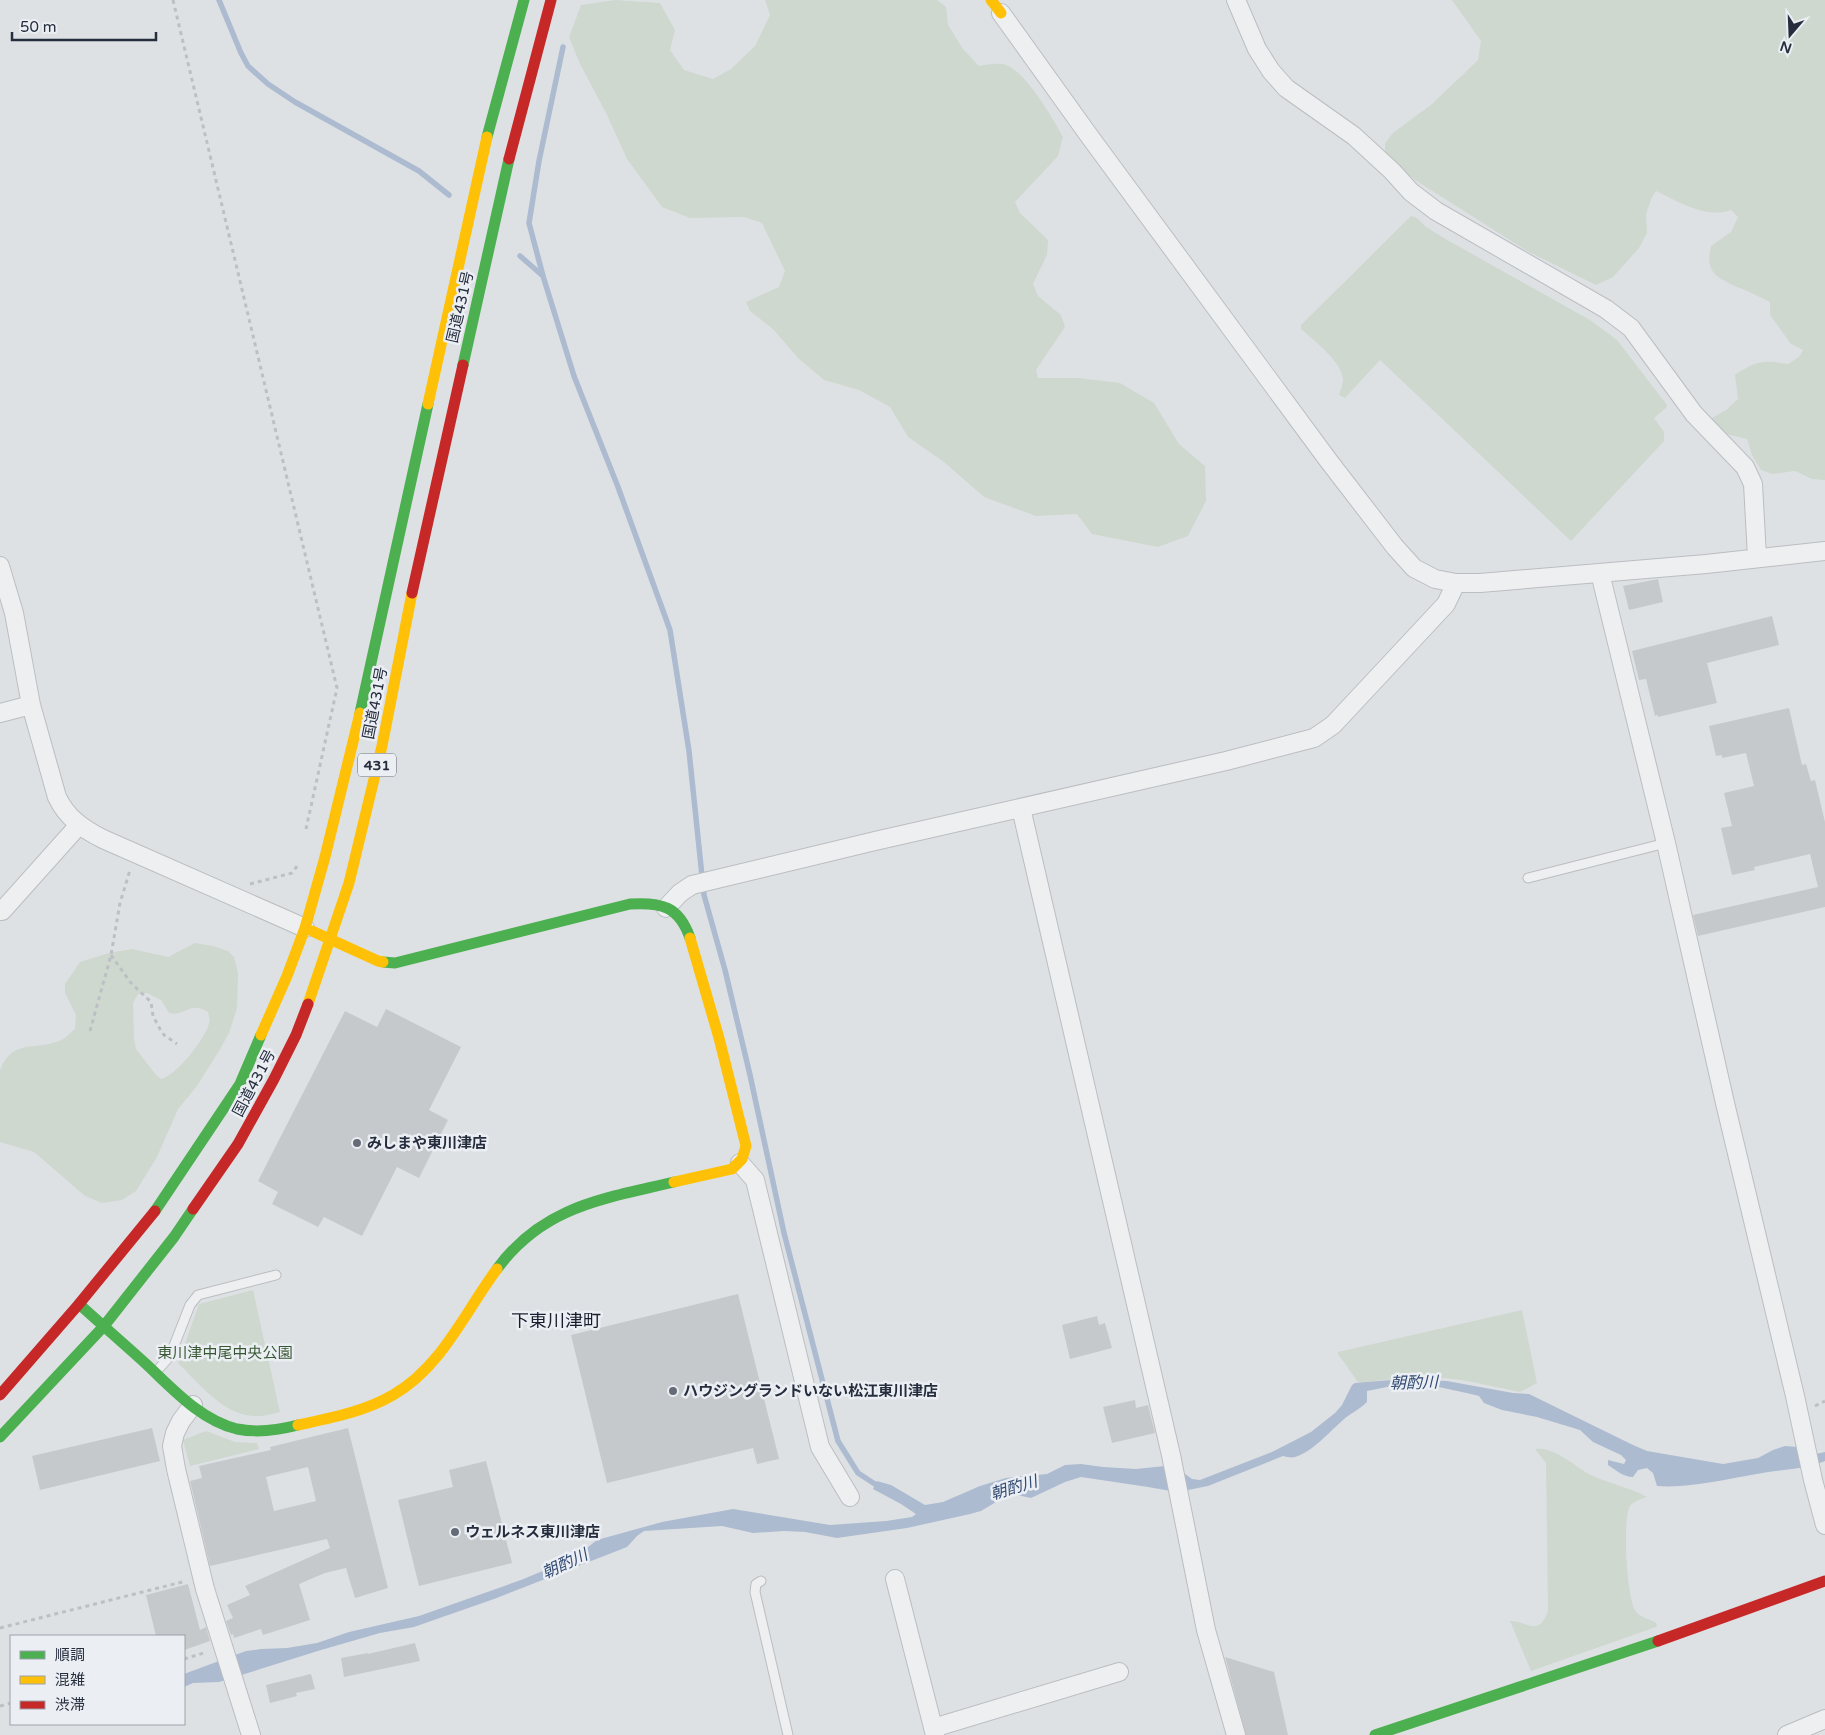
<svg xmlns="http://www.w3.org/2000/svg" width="1825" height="1735" viewBox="0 0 1825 1735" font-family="'Varela Round','Noto Sans JP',sans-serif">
  <rect width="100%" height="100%" fill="#dee1e4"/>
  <path fill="#ced8cf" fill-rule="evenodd" d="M615,0L660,3L675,30L670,50L684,70L713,79L731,69L755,46L770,15L765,0H937L946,7L948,25L963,49L979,66C986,65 995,63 1002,64C1023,66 1053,119 1063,137L1058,156L1015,202L1020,213L1048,240L1047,255L1033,284L1038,296L1061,315L1065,327L1036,370L1038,378H1078L1120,383L1154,403L1179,444L1205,466L1206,501L1188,536L1158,547L1092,534L1077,514L1036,516L984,497L944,462L908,437L890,407L859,390L824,380L799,359L773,329L750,311L746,302L779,287L785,271L762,223L744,217L690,218L662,207L627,159L606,113L580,64L569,37L581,5Z
    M1452,0H1825V480L1812,479L1795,471L1772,474L1761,470L1752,455L1747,439L1726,434L1715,428L1712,418L1726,410L1738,399L1735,375C1757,360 1763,360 1788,364L1799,357L1803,350L1791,344L1770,315V302C1759,297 1749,291 1737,287C1715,277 1705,272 1711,246L1731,232L1738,217L1731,210C1706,219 1679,202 1656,191L1652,197L1646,214L1647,233L1639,248L1613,277L1596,285L1527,251L1415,180L1385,154V143L1393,133L1432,104L1478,60L1481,41Z
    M1411,216L1417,218L1426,227L1449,241L1590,320L1617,340L1667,405L1666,408L1654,418L1664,432V441L1571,541L1380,360L1345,398L1339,395C1340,390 1343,385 1343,380C1342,361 1314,341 1301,329V325Z
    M195,943L213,946L228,951L234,957L238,973L237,1008L229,1033L219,1051L197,1086L178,1109L157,1157L136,1191L122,1200L102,1203L85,1196L34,1152L0,1142V1070C13,1038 34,1051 59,1041C65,1039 70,1033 75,1029L76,1015L65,993V984L80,962L109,953L132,949L168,957ZM147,993L161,1000L169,1013C185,1017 189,1000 208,1012C209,1015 210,1020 209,1023C206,1038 175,1077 161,1079L156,1075L136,1049L134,1038L133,1003L138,994Z
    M253,1290L280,1412C271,1414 263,1417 253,1416C222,1414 199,1383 178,1363L199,1304Z
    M1522,1310L1537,1383L1520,1392C1494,1387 1469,1380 1443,1378C1415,1376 1388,1379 1361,1383L1357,1381L1338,1354V1352Z
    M206,1431L235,1442L257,1443L259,1449L190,1466L183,1440Z
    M1535,1449C1556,1446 1575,1468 1593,1476C1611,1484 1631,1488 1647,1497C1641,1499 1634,1501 1630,1506C1622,1520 1627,1597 1635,1610C1639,1617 1649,1619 1655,1622L1657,1625L1656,1627L1531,1671L1510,1621C1528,1621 1538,1638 1548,1611L1546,1463Z"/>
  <path fill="#acbbd0" d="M1403,1379L1447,1381L1513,1393L1529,1394L1633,1445L1647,1451L1723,1464L1758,1458L1773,1450L1785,1446L1798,1447L1816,1454L1825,1452V1461C1806,1469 1788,1469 1768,1472C1736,1477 1689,1489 1657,1486L1653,1473L1647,1468L1638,1470L1633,1477C1623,1477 1616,1470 1608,1465V1460L1624,1464L1626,1460L1621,1455L1593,1442L1580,1430L1537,1417L1502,1410L1484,1403L1479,1396L1471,1394L1434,1386H1392L1367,1391V1402C1361,1408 1355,1411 1348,1416C1332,1428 1315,1451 1295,1457C1291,1458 1287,1457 1283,1456L1208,1486L1183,1491H1171L1148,1487L1081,1477L1065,1482L1031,1498L1017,1495L1006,1496L981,1511L970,1514L907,1528L837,1538L805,1532L784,1531L753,1533L722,1526L644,1531L637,1536L627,1547L494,1599L414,1627L380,1633L321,1650L219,1682L193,1683L184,1687V1674L246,1651L261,1649L287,1648L317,1643L349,1632L419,1616L521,1580L574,1558L597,1540L662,1522L733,1509L830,1525L886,1521L912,1517L916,1514L901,1504L873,1489L877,1481L891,1485L925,1505L943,1502L980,1486L1006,1478L1047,1474L1065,1465L1081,1464L1103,1467L1136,1469L1165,1466L1181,1471L1192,1479L1200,1480L1272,1452L1311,1432L1335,1413L1342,1405L1352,1385L1355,1383Z"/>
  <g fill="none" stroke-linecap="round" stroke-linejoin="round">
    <path stroke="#acbbd0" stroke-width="5.5" d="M219,0L241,53L248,66L268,84L295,102L419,171L449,195
      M563,47L539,161L529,223L543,276L574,376L618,487L670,630L689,751L704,895L725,970L750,1075L784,1233L838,1441L858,1473L881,1488
      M520,256L543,276"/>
  </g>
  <path fill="#c5c9cc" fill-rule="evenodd" d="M1658,579L1663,602L1629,610L1623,586Z
    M1772,616L1779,645L1707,663L1717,703L1658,717V715L1655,716L1646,679L1639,680L1632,651Z
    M1789,708L1802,765L1806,764L1811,781L1815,780L1825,822V907L1698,936L1693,915L1818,887L1810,854L1754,867L1755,870L1732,875L1721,828L1732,826L1724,793L1754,786L1746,753L1722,758V755L1716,756L1709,726Z
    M386,1009L461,1047L429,1110L448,1120L419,1178L397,1167L362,1236L324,1217L318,1227L272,1204L278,1192L258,1181L345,1011L377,1027Z
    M738,1294L779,1459L757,1464L753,1448L607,1483L571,1335Z
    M1097,1316L1099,1325L1105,1323L1112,1348L1070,1359L1062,1325Z
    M1135,1400L1136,1408L1148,1405L1155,1433L1112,1443L1103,1407Z
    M152,1428L160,1461L40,1490L32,1456Z
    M348,1428L388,1588L355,1598L346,1568L325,1573L299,1584L310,1620L263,1635L261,1629L234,1638L233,1634L231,1635L226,1621L233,1618L227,1605L250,1595L245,1586L330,1548L327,1539L210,1566L190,1481L202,1478L199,1466L271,1450L270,1447ZM308,1467L316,1501L274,1511L266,1477Z
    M486,1461L512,1563L419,1586L398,1500L453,1487L449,1470Z
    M188,1584L200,1630L206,1627L210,1641L184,1650V1636H156L146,1595Z
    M415,1643L420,1661L344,1677L341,1658L368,1653V1654Z
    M1225,1657L1274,1672L1288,1735H1246Z
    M311,1674L315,1689L296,1693L297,1696L270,1703L266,1685Z"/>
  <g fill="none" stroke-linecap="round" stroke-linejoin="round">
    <g stroke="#bbbdc1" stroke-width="11">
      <path id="lane" d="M1528,878L1666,843
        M156,1372L170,1356L190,1305L198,1295L276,1275
        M761,1581L756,1584L755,1592L788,1735"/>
    </g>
    <g stroke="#bbbdc1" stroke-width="20">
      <path id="street" d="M1236,0L1257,49L1271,71L1286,88L1354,136L1392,171L1411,192L1436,211L1606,309L1631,328L1694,414L1745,467L1753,484L1757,557
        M1001,13L1090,137L1328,460L1395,547L1414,568L1435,579L1456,583H1480L1706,564L1825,551
        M0,566L14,613L31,705L57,797C67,818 83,829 103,839L305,928
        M1600,573L1666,843L1725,1103L1795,1396L1813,1480L1825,1525
        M0,713L31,705
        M1021,808L1171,1455L1206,1630L1236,1735
        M666,908L680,893L692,885L875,841L1226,761L1314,738L1333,725L1446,604L1456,583
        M0,911H2L79,825
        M740,1163L755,1180L820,1447L850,1497
        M193,1405L181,1421L175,1433L172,1446L176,1469L205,1589L251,1735
        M895,1579L935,1735
        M933,1728L1119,1672
        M1787,1735L1825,1719"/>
    </g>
    <path stroke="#bebfc4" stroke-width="3" stroke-dasharray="4 4" stroke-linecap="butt" d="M173,0L337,688L306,829
      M250,884L292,873L297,866
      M111,955L131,983L151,1002L153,1016L160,1029L164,1035L177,1044
      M90,1031L111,955L120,903L130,870
      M1815,1406L1825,1401
      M0,1628L186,1581
      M184,1659L207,1652
      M0,1706L11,1703"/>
    <use href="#lane" stroke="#eeeff1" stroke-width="9"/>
    <use href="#street" stroke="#eeeff1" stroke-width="18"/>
    <path stroke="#4caf50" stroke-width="11" d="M487,137L524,0
      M463,365L509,159
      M360,713L428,404
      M383,962L395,963L630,904C661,902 679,906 690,938
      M155,1211L240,1084L261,1035
      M497,1269C543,1206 603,1199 674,1182
      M79,1304C101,1324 123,1343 145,1363C172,1388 200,1420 237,1429C257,1433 279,1430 298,1425
      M0,1437L104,1326L174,1237L193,1209
      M1375,1735L1658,1641"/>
    <path stroke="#ffc107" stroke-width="11" d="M991,0L1001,13
      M428,404L487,137
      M312,931L378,961L383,962
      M308,1004L349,883L382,746L412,593
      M261,1035L287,976L305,928L325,857L360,713
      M674,1182L732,1169L742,1159L746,1146L719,1038L690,938
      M298,1425C330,1418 364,1412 393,1395C441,1368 465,1312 497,1269"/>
    <path stroke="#c62828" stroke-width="11" d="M509,159L551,0
      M412,593L463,365
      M193,1209L238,1144L274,1079L296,1035L308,1004
      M0,1395L79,1304L155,1211
      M1658,1641L1825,1581"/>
  </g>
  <g fill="#666c77" stroke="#ebeff4" stroke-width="2">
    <circle cx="357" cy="1143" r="5"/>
    <circle cx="673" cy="1391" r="5"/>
    <circle cx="455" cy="1532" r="5"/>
  </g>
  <g text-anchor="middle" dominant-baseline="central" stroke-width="5" stroke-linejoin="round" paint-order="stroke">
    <rect fill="#ebeff4" stroke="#616774" stroke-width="1" x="358" y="753.5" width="38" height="23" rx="4"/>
    <g font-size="14" font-weight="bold" fill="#262d3d">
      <text x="377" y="765">431</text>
    </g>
    <g font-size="15" fill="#262d3d" stroke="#ebeff4">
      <text transform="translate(460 307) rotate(-77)">国道431号</text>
      <text transform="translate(375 703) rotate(-79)">国道431号</text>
      <text transform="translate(254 1083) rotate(-62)">国道431号</text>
    </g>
    <g font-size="15" font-weight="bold" fill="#262d3d" stroke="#ebeff4" text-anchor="start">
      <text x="367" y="1143">みしまや東川津店</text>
      <text x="683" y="1391">ハウジングランドいない松江東川津店</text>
      <text x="465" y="1532">ウェルネス東川津店</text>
    </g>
    <g font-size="15" fill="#385833" stroke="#ebeff4">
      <text x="225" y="1353">東川津中尾中央公園</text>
    </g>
    <g font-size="16" font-style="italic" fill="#304971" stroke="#ebeff4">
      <text transform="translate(1414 1383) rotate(-1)">朝酌川</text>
      <text transform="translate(1014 1488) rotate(-17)">朝酌川</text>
      <text transform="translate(565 1564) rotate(-25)">朝酌川</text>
    </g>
    <g font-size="18" fill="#181e2d" stroke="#ebeff4">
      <text x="556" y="1321">下東川津町</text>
    </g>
  </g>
  <rect x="10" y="1635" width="175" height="90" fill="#ebeff4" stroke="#9ca1ab"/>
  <rect x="20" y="1651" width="25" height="8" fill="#4caf50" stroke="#9ca1ab"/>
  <text x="55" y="1660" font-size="15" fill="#262d3d">順調</text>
  <rect x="20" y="1676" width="25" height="8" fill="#ffc107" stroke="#9ca1ab"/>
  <text x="55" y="1685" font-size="15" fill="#262d3d">混雑</text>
  <rect x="20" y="1701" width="25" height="8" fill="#c62828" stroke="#9ca1ab"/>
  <text x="55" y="1710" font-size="15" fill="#262d3d">渋滞</text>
  <g transform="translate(1790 35) rotate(199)" stroke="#ebeff4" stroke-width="4" paint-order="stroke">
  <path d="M0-4L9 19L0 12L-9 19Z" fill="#262d3d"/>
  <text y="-8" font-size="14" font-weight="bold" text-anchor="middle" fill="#262d3d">N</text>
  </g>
  <path d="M12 32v8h144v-8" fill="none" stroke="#262d3d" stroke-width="2.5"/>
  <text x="20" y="32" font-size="15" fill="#262d3d" stroke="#ebeff4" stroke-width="4" paint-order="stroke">50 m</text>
</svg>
